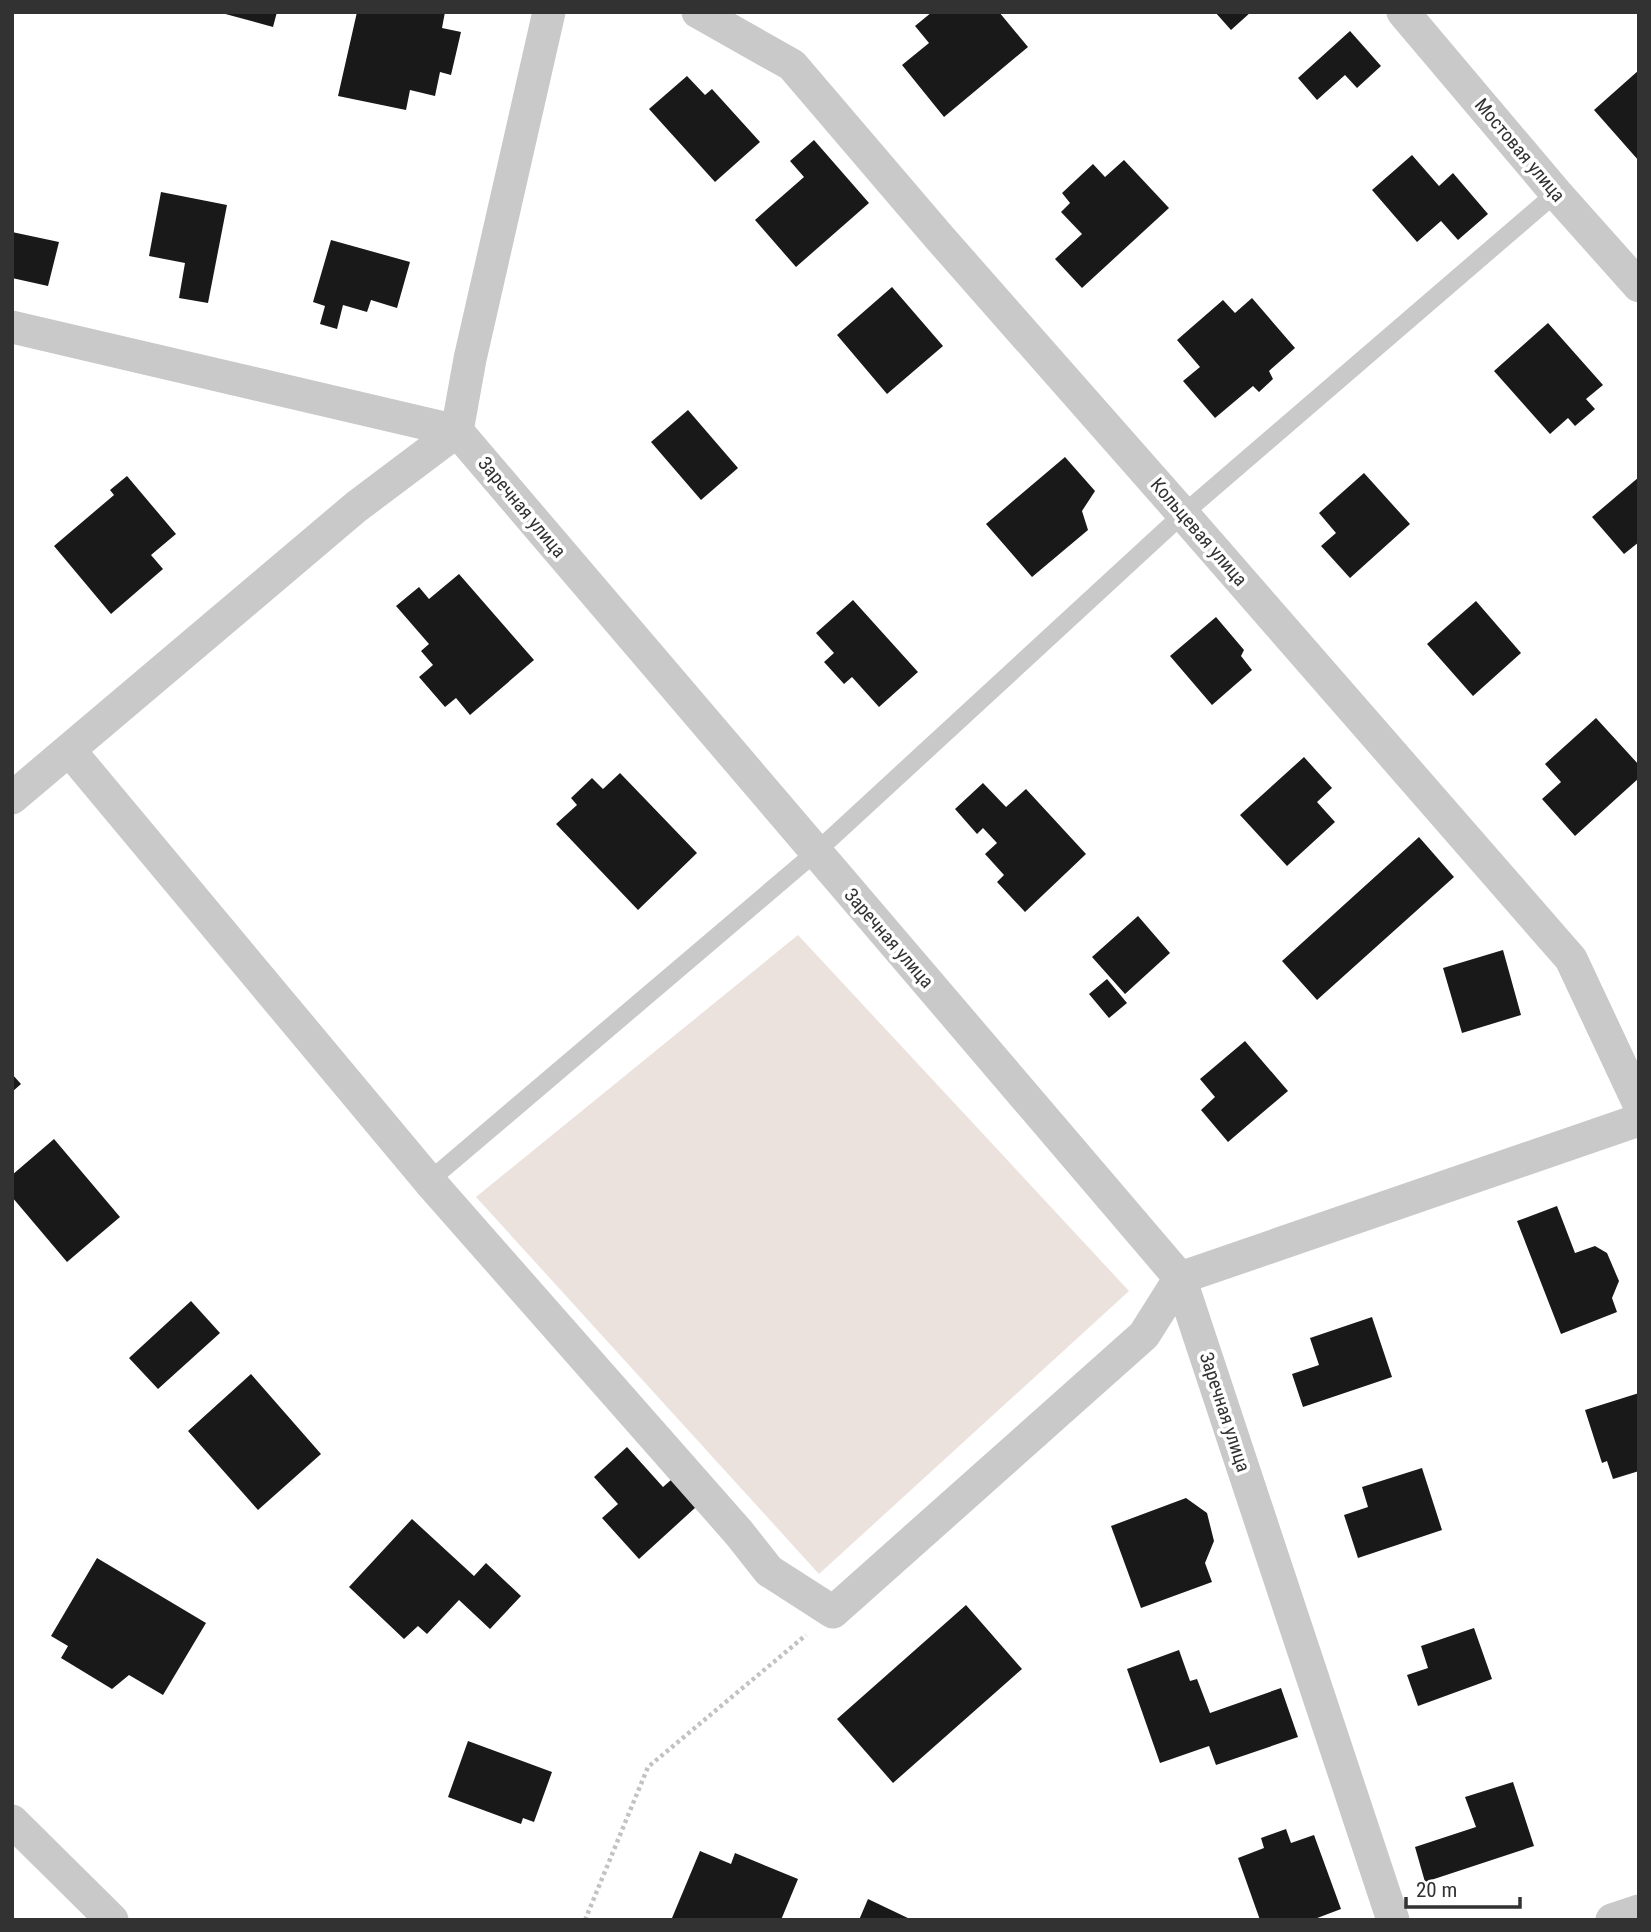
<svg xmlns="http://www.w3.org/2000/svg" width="1651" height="1932" viewBox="0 0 1651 1932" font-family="'Roboto Condensed',sans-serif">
  <rect width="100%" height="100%" fill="#fff"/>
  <path fill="#ebe1dd" d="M798,935L1129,1291L819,1574L476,1197Z"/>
  <path fill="#191919" d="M218,12H277L273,27Z
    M357,12H445L442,28L461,32L451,75L440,72L435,96L410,90L406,110L338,96Z
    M932,12H999L1028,47L944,117L902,65L929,43L915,26Z
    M1215,12H1251L1231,30Z
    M1350,31L1381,66L1357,88L1345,75L1317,100L1298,78Z
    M1639,70V161L1594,110Z
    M687,76L705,95L712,89L760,142L715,182L649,109Z
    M814,140L869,203L796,267L755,220L804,177L790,161Z
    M1412,155L1439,186L1453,173L1488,214L1458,240L1441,221L1417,242L1372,190Z
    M1124,160L1169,208L1082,288L1055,259L1082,234L1061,212L1070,203L1062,193L1093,164L1105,177Z
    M161,192L227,205L208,303L179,298L185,263L149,256Z
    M12,232L59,242L48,286L12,278Z
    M331,240L410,262L397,308L371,300L367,312L343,305L337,329L320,324L325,306L313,302Z
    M892,287L943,346L887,394L837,335Z
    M1252,298L1295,348L1269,371L1273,379L1259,392L1253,386L1215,418L1183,381L1200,367L1177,340L1223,300L1235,313Z
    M1548,323L1603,385L1586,399L1595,409L1575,426L1568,418L1550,434L1494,371Z
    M688,410L738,468L701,500L651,442Z
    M1065,457L1095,491L1082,511L1088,530L1032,577L986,524Z
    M1364,473L1410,524L1350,578L1321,546L1336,533L1319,513Z
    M127,476L176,534L151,555L163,569L111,614L54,546L114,495L110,490Z
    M1639,477V542L1624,554L1592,517Z
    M459,574L534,660L470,715L456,698L445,707L419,677L433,665L421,651L429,644L396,606L419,587L429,599Z
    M853,600L918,672L879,707L852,677L844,684L824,662L834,653L816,633Z
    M1476,601L1521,653L1473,696L1427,644Z
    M1216,617L1244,650L1241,656L1252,670L1212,705L1170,656Z
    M1596,718L1639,765V778L1575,836L1542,799L1561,782L1545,764Z
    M1304,757L1332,788L1317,802L1335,822L1287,866L1240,815Z
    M620,773L697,853L638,910L556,824L577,805L571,798L592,778L603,789Z
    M983,783L1006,807L1026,789L1086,854L1025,912L997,882L1004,875L985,854L997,843L983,828L977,834L955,809Z
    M1419,837L1454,877L1317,1000L1282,961Z
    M1138,916L1170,953L1125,994L1092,957Z
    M1503,950L1521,1015L1462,1033L1443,968Z
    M1107,979L1127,1003L1109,1018L1089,994Z
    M1245,1041L1288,1091L1228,1142L1201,1110L1215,1097L1200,1079Z
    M12,1074L21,1084L12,1092Z
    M54,1139L120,1217L67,1262L12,1197V1175Z
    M1557,1206L1575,1253L1595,1246L1607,1253L1619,1281L1612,1298L1617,1312L1561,1334L1517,1221Z
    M191,1301L220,1333L158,1389L129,1358Z
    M1372,1317L1392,1377L1303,1407L1292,1374L1319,1365L1310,1338Z
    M251,1374L321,1454L258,1510L188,1431Z
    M1639,1393V1471L1613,1479L1607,1461L1602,1463L1585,1410Z
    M627,1447L663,1487L671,1480L696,1507L639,1559L602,1518L618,1504L594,1477Z
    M1422,1468L1442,1530L1358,1558L1344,1515L1368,1507L1362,1487Z
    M1186,1498L1207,1513L1214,1541L1205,1563L1212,1582L1141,1608L1111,1526Z
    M412,1519L474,1576L486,1563L521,1596L490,1629L459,1600L427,1634L418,1626L404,1639L349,1587Z
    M97,1558L206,1623L163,1695L129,1675L112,1689L61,1658L68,1646L51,1636Z
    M966,1605L1022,1669L893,1783L837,1719Z
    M1474,1628L1492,1679L1418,1706L1407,1675L1428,1668L1421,1646Z
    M1179,1650L1190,1681L1197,1679L1210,1713L1281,1688L1298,1737L1216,1765L1209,1746L1160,1763L1127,1669Z
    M468,1741L552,1772L534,1822L523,1818L521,1824L448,1797Z
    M1513,1782L1534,1846L1425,1882L1415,1847L1476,1827L1465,1797Z
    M1286,1829L1291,1843L1314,1835L1341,1909L1312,1920H1260L1238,1858L1264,1848L1261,1838Z
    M700,1851L731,1864L735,1853L798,1879L781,1920H676L672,1918Z
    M868,1899L912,1920H859Z"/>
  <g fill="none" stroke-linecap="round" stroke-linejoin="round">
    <path stroke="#c2c2c2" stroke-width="4.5" stroke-dasharray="3.5 3.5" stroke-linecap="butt" d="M585,1920L648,1767L806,1635"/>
    <path stroke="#c9c9c9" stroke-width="18" d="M429,1181L816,852L1183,514L1556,193"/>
    <path stroke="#c9c9c9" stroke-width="33" d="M698,12L792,65L939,237L1183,514L1571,959L1639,1104
      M1403,12L1556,193L1639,286
      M12,327L457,431L1180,1278L1393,1920
      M70,751L429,1181L739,1533L769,1571L833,1612L1144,1335L1180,1278L1639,1120
      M12,798L356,507L457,431L470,359L549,12
      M12,1821L112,1920
      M1612,1920L1639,1911"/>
  </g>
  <g text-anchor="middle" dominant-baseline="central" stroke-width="7" stroke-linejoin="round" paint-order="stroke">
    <g font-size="19" fill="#323232" stroke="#fff">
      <text transform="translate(1520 150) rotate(50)">Мостовая улица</text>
      <text transform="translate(522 507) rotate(50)">Заречная улица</text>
      <text transform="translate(1199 532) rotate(49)">Кольцевая улица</text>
      <text transform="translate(889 938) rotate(49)">Заречная улица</text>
      <text transform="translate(1225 1412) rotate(72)">Заречная улица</text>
    </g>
  </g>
  <rect width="1651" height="1932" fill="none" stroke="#323232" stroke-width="28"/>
  <path d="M1406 1897v10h114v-10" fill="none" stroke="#323232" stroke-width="3.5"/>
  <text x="1416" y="1897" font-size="21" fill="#323232" stroke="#ffffff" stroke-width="5" paint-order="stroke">20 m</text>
</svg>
